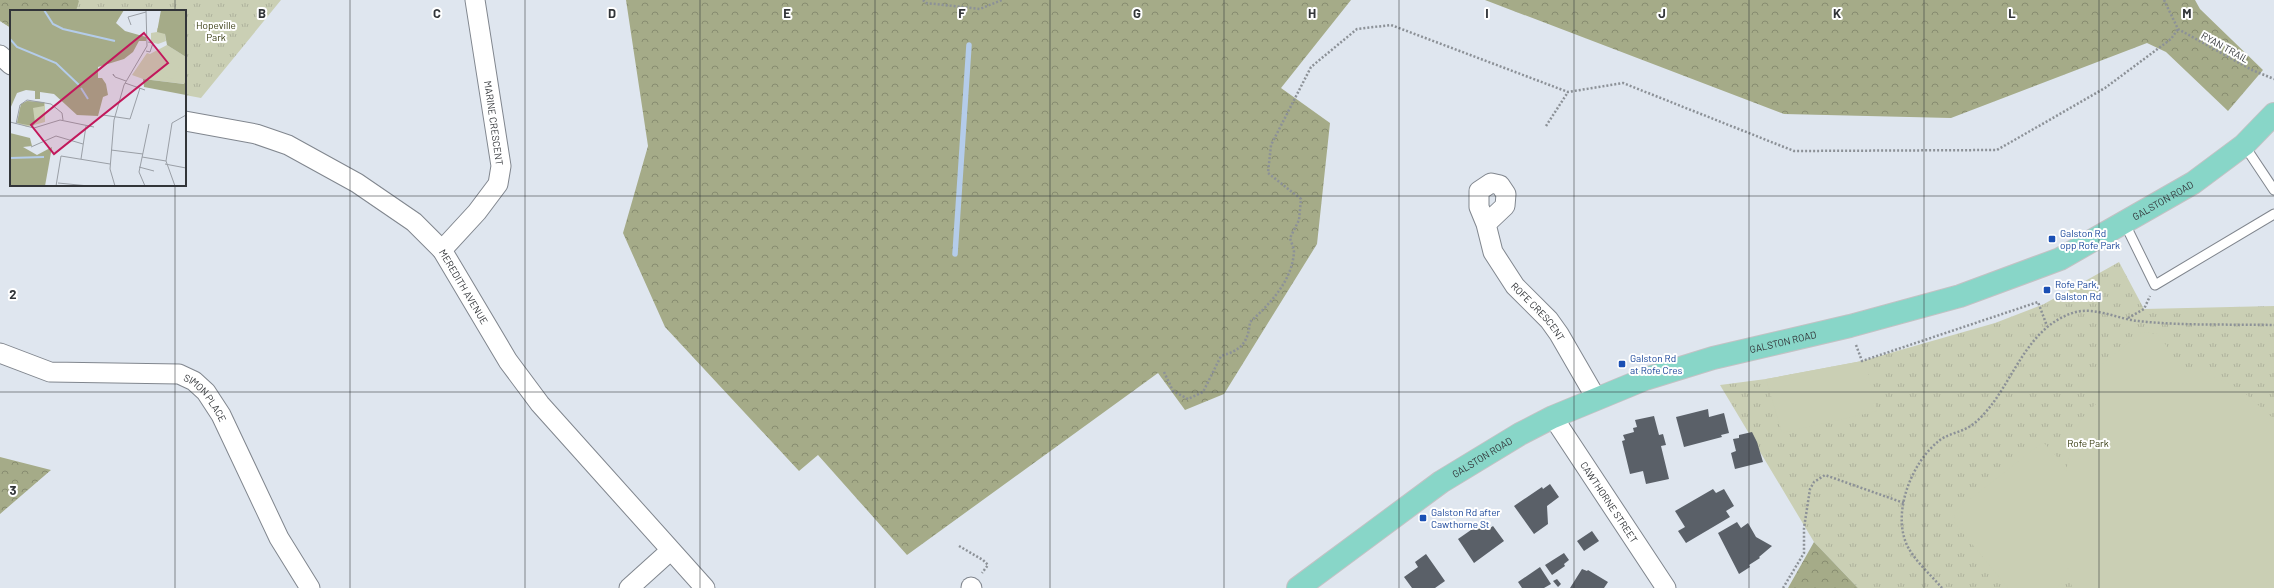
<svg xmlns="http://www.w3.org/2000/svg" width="2274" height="588" viewBox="0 0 2274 588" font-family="Barlow,sans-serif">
  <defs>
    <pattern id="grass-tufts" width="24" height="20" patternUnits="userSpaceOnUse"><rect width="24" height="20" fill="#cacfb4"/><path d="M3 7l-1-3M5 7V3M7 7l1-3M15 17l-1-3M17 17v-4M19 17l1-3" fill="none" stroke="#aeb29c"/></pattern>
    <pattern id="forest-crowns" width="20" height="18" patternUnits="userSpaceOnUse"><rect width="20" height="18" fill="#a5ab88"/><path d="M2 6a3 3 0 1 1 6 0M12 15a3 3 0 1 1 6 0" fill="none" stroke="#878c70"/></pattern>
  </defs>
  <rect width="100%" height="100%" fill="#dfe6ef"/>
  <path fill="url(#grass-tufts)" d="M0,0H281L201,98L185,95V11H11V28L0,21Z
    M2119,262L2144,309L2274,306V588H1858L1814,542L1720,385L1766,379L1862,361L1995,323L2044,304Z"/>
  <path fill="url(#forest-crowns)" d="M0,0H78L79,1L76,11H11V28L0,21Z
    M626,0H1351L1281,88L1330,123L1317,244L1224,394L1185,410L1158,373L907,555L818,455L799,471L665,327L623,233L648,146Z
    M1485,0H2195L2200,9L2263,70L2228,111L2166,52L2147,43L1951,118L1784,114Z
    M0,457L51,470L0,514Z
    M1814,542L1858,588H1788Z"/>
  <path fill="#cacfb4" d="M2142,332L2158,334L2184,371H2198L2240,389L2274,419V588H2072L2068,568L2062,583L2056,588H2008L1954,522L1955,511L2043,442L2058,458L2066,471L2074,433L2083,417L2098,402L2076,385Z
    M1862,361L1868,374L1877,411L1782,433L1766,379Z"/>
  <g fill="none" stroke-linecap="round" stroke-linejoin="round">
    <path stroke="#b4ccea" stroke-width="5.5" d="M955,254L969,45"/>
  </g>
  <path fill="#5a6068" d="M1708,409L1709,417L1724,413L1729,433L1721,435L1722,437L1684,447L1676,417Z
    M1654,416L1659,435L1663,434L1666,445L1661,446L1669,479L1646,484L1643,471L1630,474L1622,441L1625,440L1623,435L1634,432L1633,428L1637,427L1635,420Z
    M1752,432L1757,442L1763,462L1735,469L1731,453L1736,451L1733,439L1739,438V435Z
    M1550,484L1559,497L1547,506L1548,524L1534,534L1514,506L1542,487L1543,489Z
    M1713,489L1716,493L1724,489L1734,506L1726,511L1730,517L1686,543L1678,531L1685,527L1675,511Z
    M1737,522L1741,528L1748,523L1756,537L1772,546L1759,557L1760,558L1749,565L1750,567L1739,574L1718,533Z
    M1481,523L1487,530L1493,526L1504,541L1474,563L1458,539Z
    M1592,531L1599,541L1584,551L1577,541Z
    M1564,553L1569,560L1564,564L1565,566L1552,575L1545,565Z
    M1426,554L1445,581L1435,588H1412L1404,577L1418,567L1415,562Z
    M1540,567L1551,584L1544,588H1522L1518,582Z
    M1582,569L1587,571L1588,570L1608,582L1604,588H1570Z
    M1557,579L1561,584L1558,587L1553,581Z"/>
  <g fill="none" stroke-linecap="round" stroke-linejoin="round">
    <g stroke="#80868e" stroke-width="11">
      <path id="service" d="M2244,145L2274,190
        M2125,224L2155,285L2274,214"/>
    </g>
    <g stroke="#80868e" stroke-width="21">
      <g id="minor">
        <path d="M0,55L11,65"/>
        <path id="s1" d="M185,121L256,134L288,145L357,183L414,222L442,250L508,361L540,404L705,588"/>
        <path id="s2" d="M1486,224L1505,206L1506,194L1500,185L1491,183L1479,191V207L1486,224L1493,252L1515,286L1549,320L1559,334L1596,398"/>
        <path d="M442,250L477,212L498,184L501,166L475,0"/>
        <path id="s3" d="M0,353L50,372L179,374L194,381L206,392L221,415L279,538L310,588"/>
        <path id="s4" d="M1553,417L1666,588"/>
        <path d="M971,587L972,588"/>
        <path d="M629,588L670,551"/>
      </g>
    </g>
    <g stroke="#c2c2c4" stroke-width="24">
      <g id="primary">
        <path id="s5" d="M1298,588L1441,482L1520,434L1553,417L1645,379L1713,358L1850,326L1960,296L2060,259L2193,183L2244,145L2274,114"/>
      </g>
    </g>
    <path stroke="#8c9197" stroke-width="2.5" stroke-dasharray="2 2" stroke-linecap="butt" d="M923,0L926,3L980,9L1002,0
      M2164,0L2178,29L2252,70L2274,79
      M1546,126L1568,92
      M2128,318L2144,309L2150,296
      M1856,345L1862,361L2038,302L2047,326
      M1164,372L1173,391L1188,399L1203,392L1221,356C1242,350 1248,342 1250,322C1270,304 1292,281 1294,252C1294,248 1291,242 1290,238L1299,220L1301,199L1268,173L1271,145L1311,67L1357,29L1391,25L1568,92L1623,83L1794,151L1997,150L2105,88L2171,39L2178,29
      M959,546L983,560L988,565L982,573
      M1783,588L1804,553V528L1810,489L1814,482L1825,475L1904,503
      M1942,588C1932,576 1917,563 1909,549C1890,516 1911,462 1940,440C1948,434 1958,433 1967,428C1977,423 1986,412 1993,403C2017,370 2032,324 2076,312C2096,307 2118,319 2138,321C2183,326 2229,324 2274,325"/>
    <use href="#service" stroke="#fff" stroke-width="9"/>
    <use href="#minor" stroke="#fff" stroke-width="19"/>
    <use href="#primary" stroke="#88d6c8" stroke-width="22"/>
  </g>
  <path fill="none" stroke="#323539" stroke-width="1" stroke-opacity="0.55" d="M175,0V11M350,0V588M525,0V588M700,0V588M875,0V588M1050,0V588M1224,0V588M1399,0V588M1574,0V588M1749,0V588M1924,0V588M2099,0V588M175,185V588M0,196H2274M0,392H2274"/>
  <g fill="#1a4fb4" stroke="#fff" stroke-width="1.5">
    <rect x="2048" y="235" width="8" height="8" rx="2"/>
    <rect x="2043" y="286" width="8" height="8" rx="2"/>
    <rect x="1618" y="360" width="8" height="8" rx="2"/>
    <rect x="1419" y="514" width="8" height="8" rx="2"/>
  </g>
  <g text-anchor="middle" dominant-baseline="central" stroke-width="4" stroke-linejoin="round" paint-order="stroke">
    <g font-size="10" fill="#363a0f" stroke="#fff">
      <text x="216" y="25">Hopeville<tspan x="216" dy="12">Park</tspan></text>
      <text x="2088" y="443">Rofe Park</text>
    </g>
    <g font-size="10" fill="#323539" stroke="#fff">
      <text transform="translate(2225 47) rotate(29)">RYAN TRAIL</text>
      <text transform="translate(494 123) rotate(82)">MARINE CRESCENT</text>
      <text stroke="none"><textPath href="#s5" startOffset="958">GALSTON ROAD</textPath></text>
      <text stroke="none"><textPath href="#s1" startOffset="336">MEREDITH AVENUE</textPath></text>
      <text stroke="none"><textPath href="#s2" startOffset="211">ROFE CRESCENT</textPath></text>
      <text stroke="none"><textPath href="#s5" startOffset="550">GALSTON ROAD</textPath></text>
      <text stroke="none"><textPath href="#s3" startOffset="219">SIMON PLACE</textPath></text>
      <text stroke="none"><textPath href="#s5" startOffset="226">GALSTON ROAD</textPath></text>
      <text stroke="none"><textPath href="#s4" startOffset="102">CAWTHORNE STREET</textPath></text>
    </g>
    <g font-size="10" fill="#164399" stroke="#fff" text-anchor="start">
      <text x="2060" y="233">Galston Rd<tspan x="2060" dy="12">opp Rofe Park</tspan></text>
      <text x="2055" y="284">Rofe Park,<tspan x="2055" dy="12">Galston Rd</tspan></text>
      <text x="1630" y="358">Galston Rd<tspan x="1630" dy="12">at Rofe Cres</tspan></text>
      <text x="1431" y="512">Galston Rd after<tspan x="1431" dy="12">Cawthorne St</tspan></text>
    </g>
  </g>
  <g transform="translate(10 10)">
    <rect width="176" height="176" fill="#dfe6ef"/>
    <path d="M147,18L155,24L156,31L148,34L141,32V23L147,22ZM157,35L176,47L175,74L133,69L122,65L137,43L140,44ZM35,92V112L17,117L7,113L10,97Z" fill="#cacfb4"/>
    <path d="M0,0H114L106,13L115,21L136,27V31H129L123,42L114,49L88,57V68H92L96,74L98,85L93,87L88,106L67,105L44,84L30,82V89H25V81L16,80L7,83L0,99ZM151,0H176V47L157,35L155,24L147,22ZM133,69L174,74L176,71V85L134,77ZM17,91L34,92V96L23,98L25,113L23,116L7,113L11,94ZM0,123L20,128L22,136L13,137L27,145L42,137L35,176H0Z" fill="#a5ab88"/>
    <path d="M151,44L162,49L164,46L172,50L163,69L156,67L147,61V64L139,62L142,55L141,45Z" fill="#cacfb4"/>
    <path fill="none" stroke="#b4ccea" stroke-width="2" d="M34,0L43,14L53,19L105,31M0,29L7,37L46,53L69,75M71,78L78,89M0,148L34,147"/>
    <path fill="none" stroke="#9a9fa6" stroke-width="1" d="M121,15L118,7L136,2M136,41L140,42L143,33L138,32M104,66L103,64L105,67L116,71M115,73L135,80M93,105L120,109L130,78M0,112L24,118L50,110L84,117M6,114L10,95L17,90L41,94L52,103L53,110M21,137L46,126L73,134M101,140L133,144M132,147L156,151M71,149L76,116M155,154L176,158M129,157L144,161M48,173L79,176M46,176L51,146L100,154M105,176L100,159L104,110L114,75L137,36L136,0M135,176L129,162L139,114M165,176L156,151L162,113L176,105"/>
    <path fill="#c2185b" fill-opacity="0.15" stroke="#c2185b" stroke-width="2" d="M134,23L158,53L44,144L21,115Z"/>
    <rect width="176" height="176" fill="none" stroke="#323539" stroke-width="2"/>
  </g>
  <g font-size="13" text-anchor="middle" font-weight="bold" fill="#323539" stroke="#fff" stroke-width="4" stroke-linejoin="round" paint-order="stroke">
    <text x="262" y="18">B</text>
    <text x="437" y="18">C</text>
    <text x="612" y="18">D</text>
    <text x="787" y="18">E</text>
    <text x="962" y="18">F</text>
    <text x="1137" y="18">G</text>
    <text x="1312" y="18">H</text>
    <text x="1487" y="18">I</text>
    <text x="1662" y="18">J</text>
    <text x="1837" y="18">K</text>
    <text x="2012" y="18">L</text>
    <text x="2187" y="18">M</text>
    <text x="13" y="299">2</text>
    <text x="13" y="495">3</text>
  </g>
</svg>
